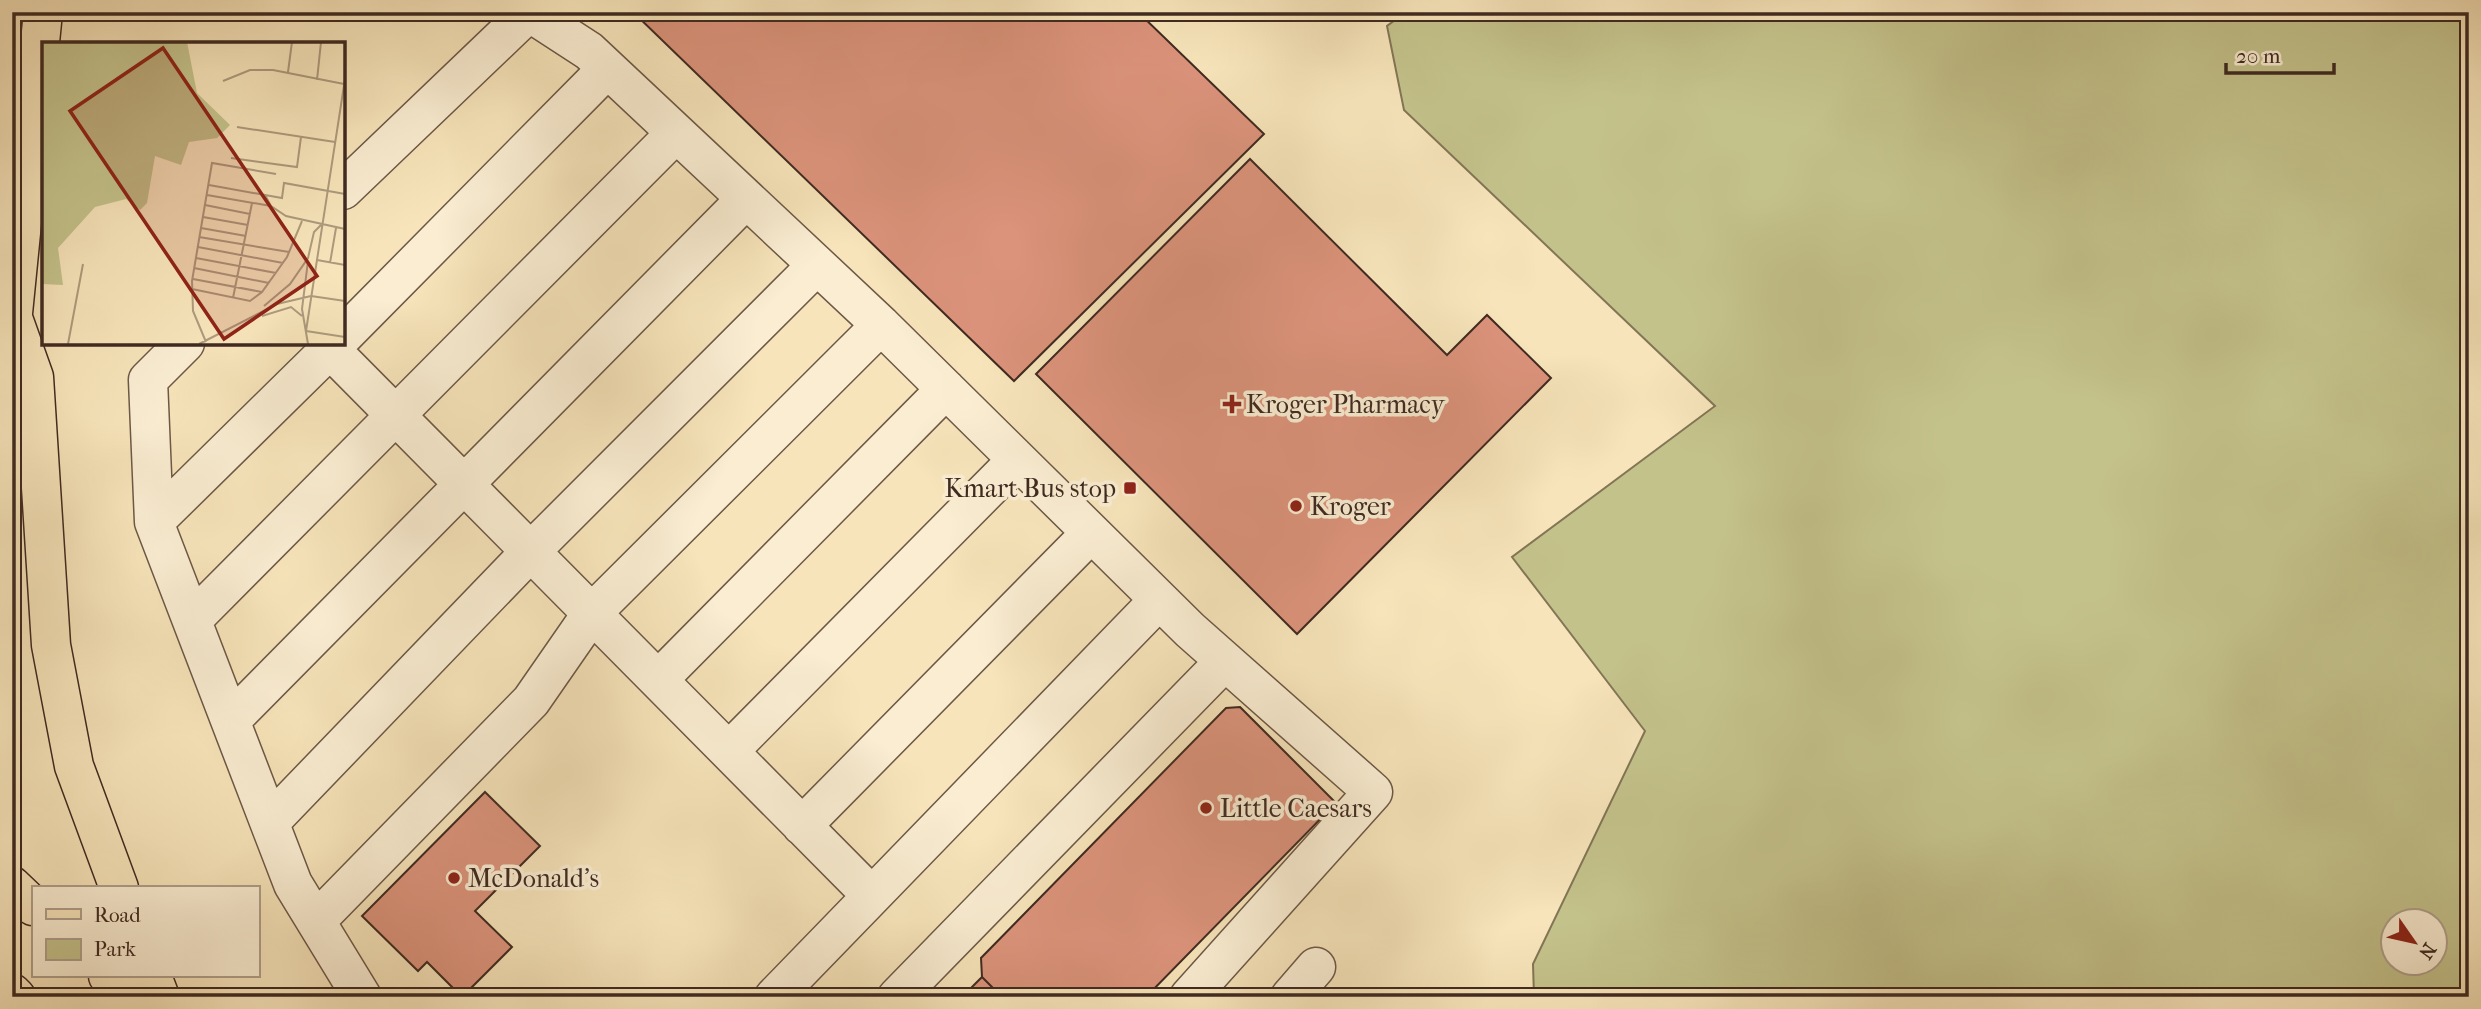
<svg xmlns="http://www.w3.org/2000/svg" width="2481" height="1009" viewBox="0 0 2481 1009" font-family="'IM FELL French Canon',serif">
  <rect width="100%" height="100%" fill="#f7e4ba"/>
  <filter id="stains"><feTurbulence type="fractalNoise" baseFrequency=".00286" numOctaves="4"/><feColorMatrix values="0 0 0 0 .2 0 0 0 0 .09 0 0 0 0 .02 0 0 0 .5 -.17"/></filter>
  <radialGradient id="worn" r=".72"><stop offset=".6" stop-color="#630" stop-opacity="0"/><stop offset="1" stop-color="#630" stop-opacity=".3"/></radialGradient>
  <path fill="#c4c28b" stroke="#827656" stroke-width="2" fill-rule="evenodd" d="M1406,12H2469V997H1534L1533,964L1645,731L1512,557L1715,406L1404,110L1387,26ZM2394,922H2436V964H2394Z"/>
  <path fill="#db937b" stroke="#3f2a21" stroke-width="2" d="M633,12H1138L1264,134L1014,381Z
    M1250,159L1447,355L1487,315L1551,378L1297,634L1036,374Z
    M1240,707L1336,803L1146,997H1002L982,977L981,958L1226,708Z
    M485,792L540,846L475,911L512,947L462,997L427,962L418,971L362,916Z
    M982,977L1002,997H962Z"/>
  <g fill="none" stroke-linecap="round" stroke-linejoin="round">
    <g stroke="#6d5847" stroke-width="41">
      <path id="minor" d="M529,12L589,51L881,325L1190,630L1373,792L1189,997
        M343,190L529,12
        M343,336L607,69
        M185,343L148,380L154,522L293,884L362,997
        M324,343L872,896
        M154,522L336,343
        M192,620L676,133
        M658,680L946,389
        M231,720L746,199
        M729,751L1017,460
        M270,822L531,551L817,265
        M802,826L1091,533
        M316,921L531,701L592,613L881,325
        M774,997L1159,600
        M897,997L1225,661
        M1290,997L1316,967"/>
    </g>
    <g stroke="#3f2a21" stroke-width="41">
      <path id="major" d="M13,318L34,377L51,645L74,766L119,888
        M12,323L43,12
        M12,886L33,906
        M108,976L132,997
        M152,976L160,997
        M12,993L16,997"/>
    </g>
    <use href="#minor" stroke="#faedd2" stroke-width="38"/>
    <use href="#major" stroke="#f7e4ba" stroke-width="38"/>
  </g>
  <g fill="#8f2418" stroke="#faedd2" stroke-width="2.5">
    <path d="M1228.5 393.5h7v7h7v7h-7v7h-7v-7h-7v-7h7z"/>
    <rect x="1123" y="481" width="14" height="14" rx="3.5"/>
    <circle cx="1296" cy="506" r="7"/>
    <circle cx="1206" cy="808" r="7"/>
    <circle cx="454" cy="878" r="7"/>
  </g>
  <g text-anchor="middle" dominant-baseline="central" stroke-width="7" stroke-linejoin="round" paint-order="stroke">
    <g font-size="26" fill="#3f2a21" stroke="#faedd2" text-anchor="start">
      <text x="1246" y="404">Kroger Pharmacy</text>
      <text x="1116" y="488" text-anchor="end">Kmart Bus stop</text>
      <text x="1310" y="506">Kroger</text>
      <text x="1220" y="808">Little Caesars</text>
      <text x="468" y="878">McDonald's</text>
    </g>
  </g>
  <g transform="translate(42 42)">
    <rect width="303" height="303" fill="#f7e4ba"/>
    <path d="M0,0H145L155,51L188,83L175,96L147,100L139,123L113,114L105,161L98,168L84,157L53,165L16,206L21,243L0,242Z" fill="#c4c28b"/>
    <path fill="none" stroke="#ad9a7d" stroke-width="2" d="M246,30L250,0M275,38L279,0M181,39L208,28H231L302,42M195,85L293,100M189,116L255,125L259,95M167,143L223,153L229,164L244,174L303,187M165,153L229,164M223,153L240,156L242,141L303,152M163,163L208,172M161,175L206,183M159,186L204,194M157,195L247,210M156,205L241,221M154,216L234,231M275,218L303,223M266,219L260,267L266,302M288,221L294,186M152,226L227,241M151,237L220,250M150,247L208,259L220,250L245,215L260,179M269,254L303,259M191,256L210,161M222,264L248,242L266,216L272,190L279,183M220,274L249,265L260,274M264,289L303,295M264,289L303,37M164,300L151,269L150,239L170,121L234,132M26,302L41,222M157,302L235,262L269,254"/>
    <path fill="#8f2418" fill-opacity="0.15" stroke="#8f2418" stroke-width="3.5" d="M121,6L275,234L182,297L28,69Z"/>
    <rect width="303" height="303" fill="none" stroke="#3f2a21" stroke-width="3.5"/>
  </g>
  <rect width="2481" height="1009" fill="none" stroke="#f7e4ba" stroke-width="42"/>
  <rect x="14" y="14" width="2453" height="981" fill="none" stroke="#3f2a21" stroke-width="3.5"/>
  <rect x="21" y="21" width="2439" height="967" fill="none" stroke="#3f2a21" stroke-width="2"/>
  <rect x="32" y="886" width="228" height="91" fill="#faedd2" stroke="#af9f8b" stroke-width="2"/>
  <rect x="46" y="909" width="35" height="10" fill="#f7e4ba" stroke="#af9f8b" stroke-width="2"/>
  <text x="94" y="922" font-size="21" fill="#3f2a21">Road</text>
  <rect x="46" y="939" width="35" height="21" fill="#c4c28b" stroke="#af9f8b" stroke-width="2"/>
  <text x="94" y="956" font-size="21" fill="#3f2a21">Park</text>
  <g transform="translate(2414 942) rotate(124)"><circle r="33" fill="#faedd2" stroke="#af9f8b" stroke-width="2"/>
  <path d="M0-5L12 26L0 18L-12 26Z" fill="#8f2418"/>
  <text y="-10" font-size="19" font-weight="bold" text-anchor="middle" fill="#3f2a21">N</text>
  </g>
  <path d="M2226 63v10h108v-10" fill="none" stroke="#3f2a21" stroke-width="3.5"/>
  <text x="2236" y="63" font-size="21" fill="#3f2a21" stroke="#faedd2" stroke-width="5" paint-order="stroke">20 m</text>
  <rect width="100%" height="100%" filter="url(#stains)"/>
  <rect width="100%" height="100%" fill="url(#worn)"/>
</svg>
